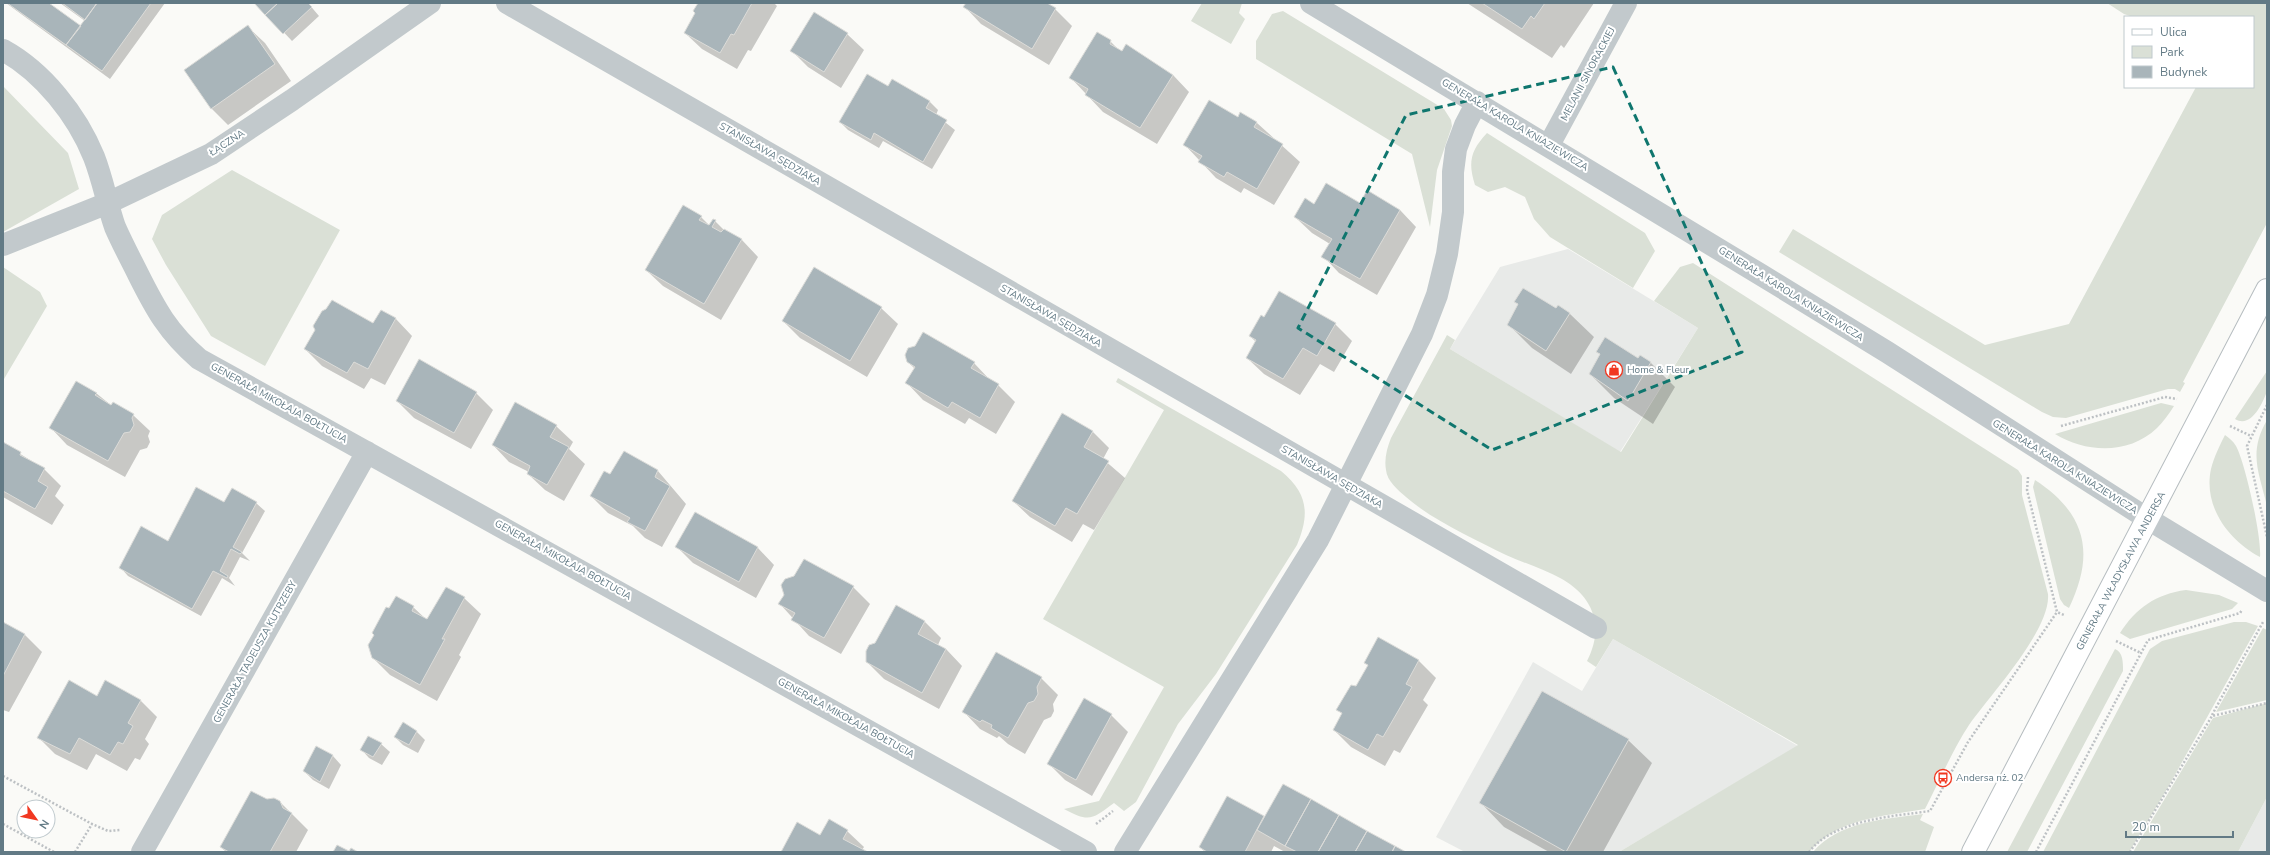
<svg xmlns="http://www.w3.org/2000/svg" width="2270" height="855" viewBox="0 0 2270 855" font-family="'Nunito Sans',sans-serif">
  <rect width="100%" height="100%" fill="#fafaf7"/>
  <path fill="#e8eae8" d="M1568,249L1698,328L1620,452L1450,349L1500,267Z
    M1613,639L1798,746L1619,852H1465L1436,837L1533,662L1582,691Z
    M2267,797V852H2238Z"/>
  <path fill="#dae0d6" d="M1202,3H1242L1239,13L1245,19L1231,44L1191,21Z
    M2107,3H2267V223L2183,382L2185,383L2180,392L2175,389H2168L2066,418L2053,417L2042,412L1779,252L1793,229L1985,345L2069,324L2196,87H2253V17H2133L2124,14Z
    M1283,11L1444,109L1451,120L1452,126L1437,170L1430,227L1412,154L1256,59V41L1272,14Z
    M3,86L68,153L79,189L3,232Z
    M1487,133L1645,233L1655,251L1633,288L1550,237L1534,219L1525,197L1505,187L1488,192L1475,185C1468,163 1470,151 1487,133Z
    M232,170L340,230L265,366L211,336L166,265L152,239L162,215Z
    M1693,263L2018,470L2022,476V495L2048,594C2051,630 1990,695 1969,725C1952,751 1939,782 1925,809C1884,816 1838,818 1809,852H1619L1798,745L1613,639L1596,667L1587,661C1604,628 1595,598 1562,579C1544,569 1524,563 1506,555C1474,539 1432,520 1406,497C1398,490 1387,481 1386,470C1384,459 1387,448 1391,438L1447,335L1455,340L1450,349L1621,452L1698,328L1654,301L1680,267Z
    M3,267L40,292L47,306L4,379Z
    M2267,371C2267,377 2268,385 2267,391C2263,403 2251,429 2235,419Z
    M1118,378L1281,471C1308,493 1310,514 1297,545L1216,674L1178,724L1136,802L1124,811L1114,803C1092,819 1090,823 1064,809L1099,801L1164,687L1043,619L1164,410L1116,382Z
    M2161,403L2174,406C2169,414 2163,422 2157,428C2129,455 2086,453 2055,434Z
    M2267,420V506C2259,472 2248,453 2267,420Z
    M2225,435C2229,438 2233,441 2236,446C2245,462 2262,538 2260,557C2228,540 2203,506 2211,469C2214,457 2220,445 2225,435Z
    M2035,480C2087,514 2095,554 2069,608L2064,605L2060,599L2033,487Z
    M2186,590L2219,595L2238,603L2232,609L2130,639L2120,633C2136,608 2156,594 2186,590Z
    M2234,622H2246L2258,626L2167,789L2129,852H2043L2150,649L2162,641Z
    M2263,628L2267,630V700L2216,712Z
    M2115,649C2123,652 2123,662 2123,671L2027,852H2007Z
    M2267,703V797L2238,852H2133L2213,718Z
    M1923,814L1920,820L1934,827L1925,852H1813C1839,821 1886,819 1923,814Z"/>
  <path fill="#0003" d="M6,3H47L81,27L85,21L60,3H165L110,79Z
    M256,3H308L319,16L292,41Z
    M699,3H774L777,6L751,51L748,50L737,69L702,49L685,33L697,13Z
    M967,3H1045L1055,9L1072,26L1049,65L981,24L965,7Z
    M1467,3H1594L1564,48L1561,45L1552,58Z
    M248,27L265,43L291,81L228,125L211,108Z
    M847,34L864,50L841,88L808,67L791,50Z
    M1110,41L1120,51L1173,75L1189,92L1157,144L1103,112L1071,78Z
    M892,80L930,102L938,110L936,115L955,130L932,169L883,141L879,148L848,130L840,122L888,87Z
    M1241,114L1257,123L1300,162L1274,205L1244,188L1241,193L1216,178L1184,144L1238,119Z
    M1360,204L1400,210L1416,227L1377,295L1339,273L1323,256L1330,244L1312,233L1295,217Z
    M701,217L710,226L715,221L724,230L742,240L758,257L721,320L663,286L646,270Z
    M1558,306L1570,314L1594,337L1571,374L1532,348L1508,324L1556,309Z
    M881,308L898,324L867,377L800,338L783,321Z
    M381,312L396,319L412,336L385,385L371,378L364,389L322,366L305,349L373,325Z
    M1264,319L1335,324L1352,341L1334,372L1320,364L1300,395L1264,374L1247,358L1256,342L1250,336Z
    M1640,356L1651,363L1675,387L1653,424L1614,398L1590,374L1638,359Z
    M907,361L974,363L990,380L998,385L1015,402L996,434L969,418L965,424L923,400L907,383L915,369Z
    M96,393L112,406L133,415L150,431L148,436L150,442L147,448L140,450L125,477L67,445L51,428Z
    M476,393L493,410L471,449L414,418L397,401Z
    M556,426L573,442L569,449L585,464L564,501L545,490L528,474L529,472L509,462L493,445Z
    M1093,432L1109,448L1103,459L1125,478L1094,530L1083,524L1072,542L1030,517L1013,501Z
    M3,443L44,469L61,486L55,496L64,505L52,525L3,497Z
    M624,452L658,471L686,504L662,547L645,538L633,526L608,513L591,496L611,476Z
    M256,503L265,511L242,553L250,561L240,557L229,578L235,586L222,578L201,616L128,576L120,567L168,543Z
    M695,513L758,548L774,565L756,598L693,563L676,546Z
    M853,587L870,604L841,654L809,636L780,604L785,595Z
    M464,598L481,614L459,655L461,657L437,701L390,675L373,658L413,607L428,621Z
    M925,622L941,638L938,645L946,649L962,666L939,709L884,679L867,662Z
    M3,623L25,635L42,652L9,712L3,710Z
    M1379,638L1419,661L1436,678L1423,700L1428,705L1400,753L1394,750L1385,766L1351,747L1334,730L1343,715L1338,710L1356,688L1369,666L1365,662Z
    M1041,678L1058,695L1053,704L1054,711L1051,717L1044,720L1025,754L1008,744L999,736L997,738L980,729L964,712Z
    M106,682L141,701L157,717L145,739L149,744L140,760L135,758L127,771L96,754L87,770L55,754L39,738L98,697Z
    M1111,715L1128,732L1092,796L1065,780L1049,764Z
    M416,731L425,740L418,753L403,745L395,737Z
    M1628,740L1652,763L1603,852H1549L1504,827L1481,803Z
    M381,744L390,752L382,765L369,758L361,749Z
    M316,748L333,756L341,765L329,789L313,780L304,771Z
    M1227,797L1264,818L1404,852H1285L1274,846L1271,852H1205L1200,847Z
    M267,801H279L308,830L296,852H226L221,847Z
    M847,831L864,847L862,850L866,852H782L820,836Z"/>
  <path fill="#a9b5ba" stroke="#dcdcd9" d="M7,3H49L81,26L66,45Z
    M62,3H97L85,20Z
    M97,3H151L102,71L66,45Z
    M254,3H278L265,15Z
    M278,3H308L312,7L283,34L265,15Z
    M698,3H752L734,35L731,34L720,53L684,33L695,13L693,11Z
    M966,3H1047L1056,8L1032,49L963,7Z
    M1482,3H1545L1534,19L1531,16L1522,29Z
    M814,12L848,33L824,72L790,51Z
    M248,25L275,64L211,109L184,70Z
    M1097,32L1111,40L1110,44L1122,51L1126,44L1173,75L1140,128L1085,95L1088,89L1069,78Z
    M867,74L888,86L892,79L930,101L926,108L947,120L923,162L874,133L871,140L839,122Z
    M1209,100L1238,117L1240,112L1257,122L1254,127L1283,144L1257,189L1227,172L1224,177L1198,162L1202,156L1183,145Z
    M1326,183L1360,203L1367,190L1400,210L1360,279L1321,257L1332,239L1294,217L1305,198L1314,204Z
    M683,205L702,216L699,220L709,225L713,219L716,220L712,227L721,232L724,229L742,239L704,304L645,270Z
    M814,267L882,307L850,361L782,321Z
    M1523,288L1556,308L1558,305L1570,313L1546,351L1507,325L1518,304L1514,302Z
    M1279,291L1336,323L1317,356L1303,348L1283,379L1246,358L1256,340L1249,336L1261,315L1264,317Z
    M332,300L373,323L381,310L396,318L368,369L354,362L347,373L304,349L315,330L313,326L322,311L326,309Z
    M923,332L975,362L971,368L999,384L980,418L952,402L948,408L905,383L915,367L907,362L905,355L908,348L915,346Z
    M1605,337L1638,358L1640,355L1651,362L1628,401L1589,374L1600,354L1596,352Z
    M419,359L477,392L454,433L396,401Z
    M76,381L97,393L95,395L111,405L113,402L134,414L132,418L134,425L130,432L124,433L108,461L49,428Z
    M515,402L557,425L550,437L569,447L547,485L527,474L530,466L492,445Z
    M1062,413L1093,431L1084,447L1109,461L1077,514L1066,508L1055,526L1012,501Z
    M3,442L21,452L20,455L45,468L38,481L48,487L35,509L3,491Z
    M624,451L658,470L655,477L670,486L645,531L627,522L630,518L590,496L604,471L610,474Z
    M196,487L224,502L232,488L257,502L233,547L242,552L240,554L231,549L220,571L228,576L227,578L213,571L192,609L119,568L141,526L168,541Z
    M695,512L758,547L739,582L675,547Z
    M804,559L854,586L824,638L791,620L795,613L778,604L784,595L781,585L785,579L794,576Z
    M446,587L465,597L442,639H445L420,685L372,658L368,645L374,635L372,633L386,607L389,608L396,596L414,606L412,611L427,619Z
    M896,605L925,621L918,634L946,649L922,693L866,662V651L869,645L875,643Z
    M3,622L25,634L3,676Z
    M1378,637L1419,660L1406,684L1412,687L1383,737L1377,734L1368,750L1333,730L1342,713L1336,710L1351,685L1356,686L1368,665L1364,663Z
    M996,652L1042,677L1037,687L1038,694L1034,701L1028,703L1008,738L991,728L992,725L982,720L980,722L962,712Z
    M69,680L97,696L105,680L141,700L128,723L133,726L123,744L118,742L110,755L79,738L70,754L37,738Z
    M1542,691L1629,739L1566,852L1479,803Z
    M1084,698L1112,714L1076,780L1047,764Z
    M403,722L417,731L409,745L394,737Z
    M368,736L382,743L373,757L360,750Z
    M316,746L333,755L320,782L303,771Z
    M1283,784L1311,799L1285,846L1257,830Z
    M251,791L267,799L274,798L280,801L283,808L292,813L270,852H229L220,847Z
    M1227,796L1264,816L1245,852H1207L1199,847Z
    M1311,799L1339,815L1318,852H1297L1285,846Z
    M1339,815L1367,831L1355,852H1318Z
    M829,819L848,830L843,839L868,852H781L797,822L820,835Z
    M1367,831L1395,846L1392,852H1355Z
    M337,845L349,851L351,848L358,852H333Z
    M1395,846L1406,852H1392Z"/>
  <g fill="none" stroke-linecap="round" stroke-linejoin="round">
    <g stroke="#b6bdc0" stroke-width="24">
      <path id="major" d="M1973,852L2267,290"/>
    </g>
    <path stroke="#bdc1c4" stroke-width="2.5" stroke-dasharray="2 2" stroke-linecap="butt" d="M2267,405L2247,446L2267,537
      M2061,426L2165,397L2177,399
      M2230,426L2251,436
      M2028,477L2027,490L2057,612L2064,615
      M2116,641L2141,653
      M2212,715L2263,622
      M3,776L92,824L108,831L120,830
      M3,824L54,852
      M1096,824L1113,811
      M75,852L92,824
      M1809,852C1833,820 1894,816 1930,811L1968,742L2057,612
      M2036,852L2148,640L2240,613L2242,610
      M2130,852L2212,716L2267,703"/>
    <path stroke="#c2c9cc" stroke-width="22" d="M507,3L1596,628
      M1311,3L1758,273L1887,352L2148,519L2267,591
      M3,50C43,72 77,115 94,157C103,180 107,204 115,227C122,243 130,258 138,274C156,310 168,332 199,359L1086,852
      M1549,145L1626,3
      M3,245L108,203L211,154L292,100L430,3
      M142,852L367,452
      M1125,852L1318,540L1422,334L1437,295L1447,254L1453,212V172L1456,149L1465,125L1477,102"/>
    <use href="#major" stroke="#fff" stroke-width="22"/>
  </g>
  <path fill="none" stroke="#0f766e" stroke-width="3" stroke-dasharray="8 5" stroke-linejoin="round" d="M1613,67L1742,352L1492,450L1298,328L1406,115Z"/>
  <defs>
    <g id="shop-ring" transform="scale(0.9)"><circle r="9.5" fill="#fff" stroke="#f13821" stroke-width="1.5"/><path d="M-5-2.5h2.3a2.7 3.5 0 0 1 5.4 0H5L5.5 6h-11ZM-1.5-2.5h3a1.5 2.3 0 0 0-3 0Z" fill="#f13821"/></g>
    <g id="bus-ring" transform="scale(0.9)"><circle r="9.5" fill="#fff" stroke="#f13821" stroke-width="1.5"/><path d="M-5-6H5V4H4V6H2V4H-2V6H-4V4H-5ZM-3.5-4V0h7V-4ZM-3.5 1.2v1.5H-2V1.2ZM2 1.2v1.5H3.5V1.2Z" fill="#f13821"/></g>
  </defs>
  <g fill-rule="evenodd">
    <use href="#shop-ring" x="1614" y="370"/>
    <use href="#bus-ring" x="1943" y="778"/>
  </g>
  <g text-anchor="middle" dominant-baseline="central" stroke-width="4" stroke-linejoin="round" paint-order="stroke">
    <g font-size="10" fill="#627a85" stroke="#fff">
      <text transform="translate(1588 74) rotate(-62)">MELANII SINORACKIEJ</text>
      <text transform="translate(1515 125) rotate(31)">GENERAŁA KAROLA KNIAZIEWICZA</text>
      <text transform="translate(227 143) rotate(-33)">ŁĄCZNA</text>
      <text transform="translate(770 154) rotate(30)">STANISŁAWA SĘDZIAKA</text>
      <text transform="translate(1791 294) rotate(32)">GENERAŁA KAROLA KNIAZIEWICZA</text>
      <text transform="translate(1051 316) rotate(30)">STANISŁAWA SĘDZIAKA</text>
      <text transform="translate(279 403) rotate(29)">GENERAŁA MIKOŁAJA BOŁTUCIA</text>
      <text transform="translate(2065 467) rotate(32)">GENERAŁA KAROLA KNIAZIEWICZA</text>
      <text transform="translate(1332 477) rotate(30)">STANISŁAWA SĘDZIAKA</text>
      <text transform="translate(563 560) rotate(29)">GENERAŁA MIKOŁAJA BOŁTUCIA</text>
      <text transform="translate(2121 571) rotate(-62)">GENERAŁA WŁADYSŁAWA ANDERSA</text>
      <text transform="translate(255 652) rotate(-61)">GENERAŁA TADEUSZA KUTRZEBY</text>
      <text transform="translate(846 718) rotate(29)">GENERAŁA MIKOŁAJA BOŁTUCIA</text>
    </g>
    <g font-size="10" fill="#627a85" stroke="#fff" text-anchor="start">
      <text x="1627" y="370">Home &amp; Fleur</text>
      <text x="1956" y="778">Andersa nż. 02</text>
    </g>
  </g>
  <rect width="2270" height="855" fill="none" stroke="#627a85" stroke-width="8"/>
  <rect x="2124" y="16" width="130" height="72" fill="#ffffff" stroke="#c0cace"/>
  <rect x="2132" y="29" width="20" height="6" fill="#ffffff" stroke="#c0cace"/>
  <text x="2160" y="36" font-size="12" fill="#627a85">Ulica</text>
  <rect x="2132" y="46" width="20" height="12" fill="#dae0d6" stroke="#c0cace"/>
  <text x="2160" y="56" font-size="12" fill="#627a85">Park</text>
  <rect x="2132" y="66" width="20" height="12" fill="#a9b5ba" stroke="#c0cace"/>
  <text x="2160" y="76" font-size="12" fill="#627a85">Budynek</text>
  <g transform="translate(36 819) rotate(123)"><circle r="19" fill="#ffffff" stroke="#c0cace"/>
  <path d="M0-3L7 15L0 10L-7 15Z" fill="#f13821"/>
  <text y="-6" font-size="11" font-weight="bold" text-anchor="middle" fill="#627a85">N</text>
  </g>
  <path d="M2126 831v6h107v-6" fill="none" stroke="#627a85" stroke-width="2"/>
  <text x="2132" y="831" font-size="12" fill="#627a85" stroke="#ffffff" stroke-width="3" paint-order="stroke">20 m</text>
</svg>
